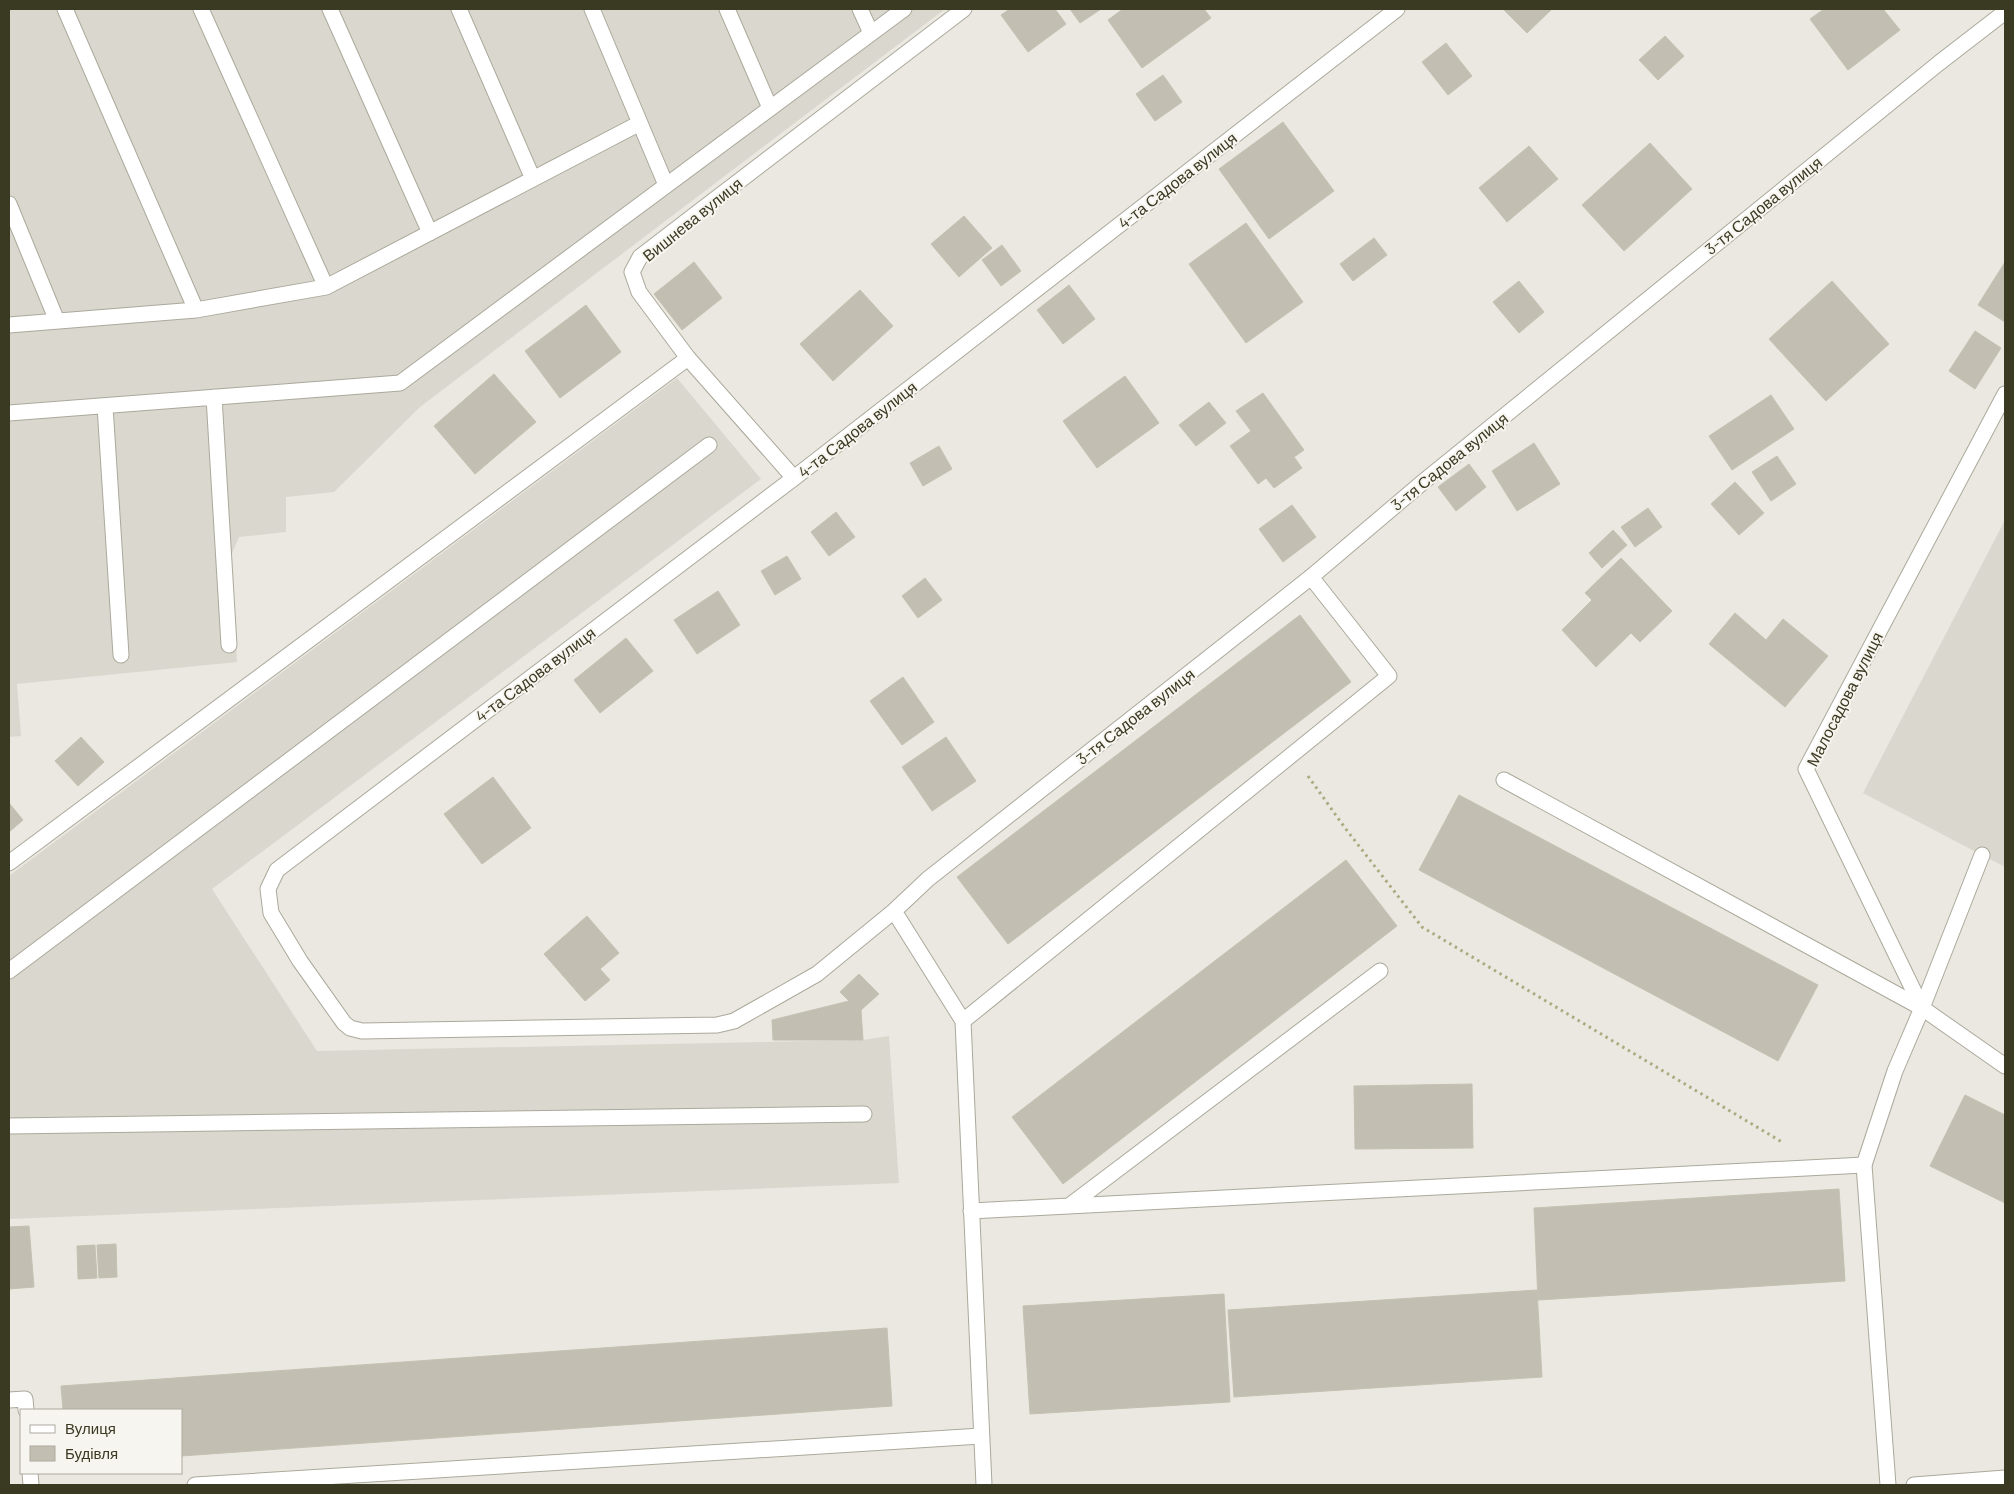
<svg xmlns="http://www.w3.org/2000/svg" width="2014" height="1494" viewBox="0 0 2014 1494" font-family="Barlow,sans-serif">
  <rect width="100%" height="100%" fill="#eae8e0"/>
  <path fill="#dad7ce" d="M9,9H945L420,407L334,492L286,497V532L239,537L231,556L237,662L17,684L21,736L9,737Z
    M677,378L761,479L212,889L317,1051L863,1040L889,1036L899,1183L9,1219V876Z
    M2005,520V867L1863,793Z"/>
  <path fill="#c2bfb2" stroke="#c4c1b2" d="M1010,9H1055L1066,24L1028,52L1001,15Z
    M1070,9H1101L1080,23Z
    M1123,9H1204L1211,18L1142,68L1108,20Z
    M1503,9H1552L1527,33Z
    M1824,9H1883L1900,30L1848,70L1810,19Z
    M1665,36L1684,56L1658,80L1639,60Z
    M1446,43L1472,76L1448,95L1422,62Z
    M1163,75L1182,102L1155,121L1136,94Z
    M1283,122L1334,191L1269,239L1219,169Z
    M1650,143L1692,189L1624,251L1582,205Z
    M1529,146L1558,179L1507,222L1479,188Z
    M964,216L992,248L959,277L931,244Z
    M1246,223L1303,302L1246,343L1189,264Z
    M1374,238L1387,255L1353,281L1340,264Z
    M1002,245L1021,271L1001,286L982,260Z
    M694,262L722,298L682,330L654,294Z
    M2005,262V322L1978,305Z
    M1519,281L1544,312L1519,333L1493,302Z
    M1832,281L1889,344L1826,401L1769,339Z
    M1069,285L1095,319L1063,344L1037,310Z
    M860,290L893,326L833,381L800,344Z
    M586,305L621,352L560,398L525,351Z
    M1975,331L2001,348L1975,389L1949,371Z
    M494,374L536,422L475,474L434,426Z
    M1125,376L1159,423L1097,468L1063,421Z
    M1263,393L1304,450L1294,457L1302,468L1274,488L1266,478L1258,484L1230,446L1251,431L1236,411Z
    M1771,395L1794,429L1732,470L1709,436Z
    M1209,402L1226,423L1196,446L1179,425Z
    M1534,443L1560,484L1517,511L1492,471Z
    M939,446L952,469L923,486L910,463Z
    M1777,456L1796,484L1771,501L1752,472Z
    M1469,464L1486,487L1456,511L1438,487Z
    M1735,482L1764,513L1739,535L1711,504Z
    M1292,505L1316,537L1283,562L1259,529Z
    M1648,508L1662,527L1635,547L1621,527Z
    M836,512L855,537L829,556L811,532Z
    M1613,530L1627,545L1602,568L1589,553Z
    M787,556L801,579L775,595L761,571Z
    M1621,558L1672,611L1640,642L1631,633L1596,667L1562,630L1592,600L1585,593Z
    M925,578L942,600L918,618L902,596Z
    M718,591L740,625L697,654L674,620Z
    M1735,613L1766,640L1783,619L1828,656L1785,707L1709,644Z
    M1300,615L1351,682L1008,944L957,877Z
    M626,638L653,671L600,713L574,680Z
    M903,677L934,722L902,745L870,701Z
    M81,737L104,762L78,786L55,761Z
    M946,737L976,781L932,811L902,767Z
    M493,777L531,828L482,864L444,814Z
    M1459,795L1818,985L1778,1061L1419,870Z
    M9,803L23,820L9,832Z
    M1346,860L1397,926L1063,1184L1012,1117Z
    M587,916L619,953L600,969L610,980L585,1001L544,954Z
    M859,974L879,994L861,1010L863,1040H773L772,1020L849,1001L840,992Z
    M1472,1084L1473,1148L1355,1149L1354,1086Z
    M1965,1095L2005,1115V1203L1930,1166Z
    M1839,1189L1845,1281L1538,1300L1534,1208Z
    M29,1226L34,1287L9,1289V1227Z
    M116,1244L117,1277L99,1278L97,1245Z
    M95,1245L97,1278L78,1279L77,1246Z
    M1537,1290L1542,1377L1234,1397L1228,1310Z
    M1224,1294L1230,1402L1030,1414L1023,1306Z
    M887,1328L892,1406L181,1456V1410H63L61,1386Z"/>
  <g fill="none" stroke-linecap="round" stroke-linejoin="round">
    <g stroke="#aba99b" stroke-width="17">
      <path id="service" d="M65,9L196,310
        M201,9L326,287
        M330,9L430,233
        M459,9L533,179
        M592,9L666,185
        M727,9L770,108
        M860,9L871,33
        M9,204L57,321
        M9,325L196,310L326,287L640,123
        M214,397L229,645
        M105,406L121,655
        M9,413L400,383L904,9
        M1504,780L1922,1008L2005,1066
        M9,863L688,358
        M9,971L709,445
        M1922,1008L1982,855
        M963,1021L1389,676L1311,577
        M9,1126L864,1114
        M1069,1206L1380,971
        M971,1211L1864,1165
        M9,1400L25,1399L26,1410
        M30,1473L31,1485
        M195,1485L981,1436
        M1914,1485L2005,1478"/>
    </g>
    <g stroke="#aba99b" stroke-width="17">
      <path id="minor" d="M1397,9L794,478L277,870L268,889L271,913L300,961L344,1023L350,1028L362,1031L717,1025L734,1021L817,974L894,911L928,879L1311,577L1423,482L1939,63L2005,12
        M794,478L688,358L639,292L632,272L640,257L692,217L964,9
        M894,911L963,1021L984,1485
        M1888,1485L1864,1165L1895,1071L1922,1008L1806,769L2005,394"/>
    </g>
    <path stroke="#adaa81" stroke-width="3" stroke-dasharray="2.5 4" stroke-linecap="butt" d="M1308,776L1345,828L1422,927L1782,1142"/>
    <use href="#service" stroke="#fff" stroke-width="15"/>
    <use href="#minor" stroke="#fff" stroke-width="15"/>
  </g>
  <g text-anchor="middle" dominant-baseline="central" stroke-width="4" stroke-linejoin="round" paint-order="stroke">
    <g font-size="16" fill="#3a3921" stroke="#f7f5f0">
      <text transform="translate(1177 180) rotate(-38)">4-та Садова вулиця</text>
      <text transform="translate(1763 205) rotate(-39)">3-тя Садова вулиця</text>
      <text transform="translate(692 219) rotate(-39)">Вишнева вулиця</text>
      <text transform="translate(857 429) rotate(-38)">4-та Садова вулиця</text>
      <text transform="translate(1449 461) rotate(-39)">3-тя Садова вулиця</text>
      <text transform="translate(535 674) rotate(-37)">4-та Садова вулиця</text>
      <text transform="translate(1844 699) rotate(-63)">Малосадова вулиця</text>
      <text transform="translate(1135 716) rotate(-38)">3-тя Садова вулиця</text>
    </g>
  </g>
  <rect width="2014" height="1494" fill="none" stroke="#3a3921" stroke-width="20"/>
  <rect x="20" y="1409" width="162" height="65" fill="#f7f5f0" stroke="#abaa9d"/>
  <rect x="30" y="1425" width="25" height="8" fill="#ffffff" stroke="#abaa9d"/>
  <text x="65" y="1434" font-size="15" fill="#3a3921">Вулиця</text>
  <rect x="30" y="1446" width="25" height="15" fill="#c2bfb2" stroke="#abaa9d"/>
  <text x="65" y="1459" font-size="15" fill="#3a3921">Будівля</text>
</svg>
